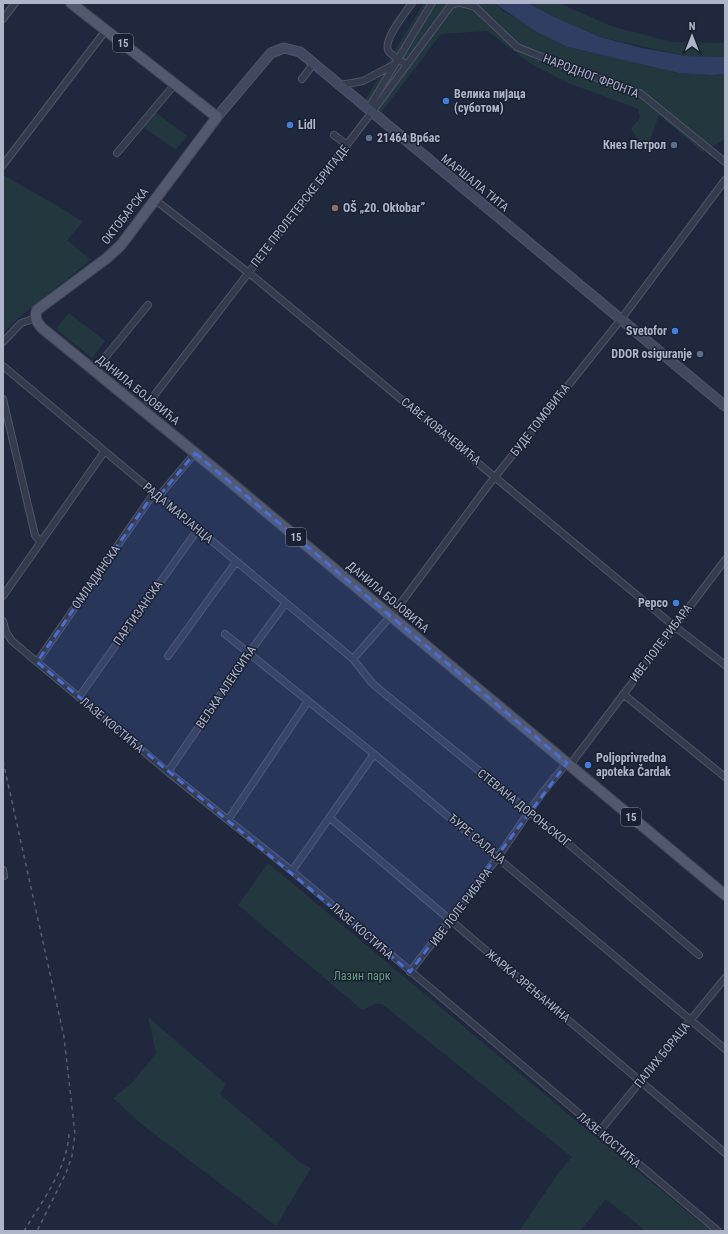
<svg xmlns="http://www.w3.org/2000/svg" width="728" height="1234" viewBox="0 0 728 1234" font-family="'Roboto Condensed',sans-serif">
  <rect width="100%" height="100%" fill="#20283d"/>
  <path fill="#22373e" d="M424,3H494L506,13L568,47L679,73L711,75L725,74V139L703,152L659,115L646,152L631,129L640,118L638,109L568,83L533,65L487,31L441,34L381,113L365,100Z
    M528,3H559L611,26L672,42L725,43V57L686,56L600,37L554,17Z
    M155,112L187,136L176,150L143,127Z
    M3,175L63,209L83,222L67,240L91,260L16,320L3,334Z
    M69,313L105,341L92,358L56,329Z
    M268,863L591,1133L711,1231H646L606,1199L580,1231H519L559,1172L572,1157L382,1004H376L362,1010L238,905Z
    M148,1017L226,1084L220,1094L301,1163L311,1168L276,1226L140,1123L113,1098L132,1083L156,1053Z"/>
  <path fill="#303e64" d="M494,3H528L554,17L600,37L642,48L686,56L725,57V74L711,75L679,73L568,47L537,32Z"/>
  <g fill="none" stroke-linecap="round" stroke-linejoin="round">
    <g stroke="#4f5568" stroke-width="8">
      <path id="street" d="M461,3L475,7
        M471,3L517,47L580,72L640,93L725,162
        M3,19L15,3
        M407,65C402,61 394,57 389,52C381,42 406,12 412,3
        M302,79L314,63
        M340,85L363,81L393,65
        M368,109L432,3
        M334,135L347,145
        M117,153L175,84
        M3,165L106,30
        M154,199L254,277L674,626L725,665
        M3,342L21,323L36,318
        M3,366L353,659L372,683L385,694L565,841L699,955
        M94,371L148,305
        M3,399L35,535L40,542
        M143,410L372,112L451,5L458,3
        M159,496L195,453
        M3,596L104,452
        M3,621L6,632L12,641L168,772L292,871L718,1231
        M225,634L374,754L725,1049
        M168,656L236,562
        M353,659L395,611L487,487L622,318L725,180
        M37,662L154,493
        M623,694L725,777
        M79,697L198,529
        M570,765L725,560
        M168,772L249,653L285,604
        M330,818L725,1153
        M228,820L308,701
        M3,870L4,876
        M292,871L374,754
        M410,972L498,857L542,793L567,763
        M599,1132L725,978"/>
    </g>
    <g stroke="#4f5568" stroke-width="11">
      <path id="secondary" d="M217,117L271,53L284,48L300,52L725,406"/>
    </g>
    <g stroke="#3d4456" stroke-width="12">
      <path id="primary" d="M71,3L217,117L121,245L107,258L37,310C34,318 37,322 42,328L216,470L725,895"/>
    </g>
    <use href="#street" stroke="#343b4d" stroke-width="6"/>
    <use href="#secondary" stroke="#414961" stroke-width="9"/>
    <use href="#primary" stroke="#52596e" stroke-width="10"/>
    <path stroke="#555e75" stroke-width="1.5" stroke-dasharray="4 4" stroke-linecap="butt" d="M3,761L64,1037L75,1134L72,1156L66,1173L37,1231
      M24,1231C42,1201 68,1168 69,1132"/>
  </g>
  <path fill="#496dd4" fill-opacity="0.2" stroke="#496dd4" stroke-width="3" stroke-dasharray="8 5" stroke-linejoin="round" d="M195,453L567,763L410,972L37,662L154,493L159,496Z"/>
  <g fill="#3f7fe0" stroke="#192032" stroke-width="1.5">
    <circle cx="446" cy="101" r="4"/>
    <circle cx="290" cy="125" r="4"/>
    <circle cx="675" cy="331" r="4"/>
    <circle cx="676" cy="603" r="4"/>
    <circle cx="588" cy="765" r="4"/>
  </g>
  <g fill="#5c6f8a" stroke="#192032" stroke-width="1.5">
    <circle cx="369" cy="138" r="4"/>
    <circle cx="674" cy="145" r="4"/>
    <circle cx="700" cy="354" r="4"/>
  </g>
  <circle fill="#8d6e63" stroke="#192032" stroke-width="1.5" cx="335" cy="208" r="4"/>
  <g text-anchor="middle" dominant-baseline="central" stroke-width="3" stroke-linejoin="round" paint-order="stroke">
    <g fill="#192032" stroke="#82889c" stroke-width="1">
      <rect x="113" y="34" width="20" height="18" rx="3"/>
      <rect x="286" y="528" width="20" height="18" rx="3"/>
      <rect x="621" y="808" width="20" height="18" rx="3"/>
    </g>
    <g font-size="11" font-weight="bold" fill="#afb5c9">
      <text x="123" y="43">15</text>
      <text x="296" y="537">15</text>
      <text x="631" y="817">15</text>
    </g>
    <g font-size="12" fill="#afb5c9" stroke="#192032">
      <text transform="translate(591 76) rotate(21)">НАРОДНОГ ФРОНТА</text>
      <text transform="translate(475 183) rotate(39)">МАРШАЛА ТИТА</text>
      <text transform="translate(300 206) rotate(-52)">ПЕТЕ ПРОЛЕТЕРСКЕ БРИГАДЕ</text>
      <text transform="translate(125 216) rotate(-52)">ОКТОБАРСКА</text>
      <text transform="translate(138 390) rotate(39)">ДАНИЛА БОЈОВИЋА</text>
      <text transform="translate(540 420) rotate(-52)">БУДЕ ТОМОВИЋА</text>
      <text transform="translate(441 431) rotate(39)">САВЕ КОВАЧЕВИЋА</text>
      <text transform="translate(178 513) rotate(40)">РАДА МАРЈАНЦА</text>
      <text transform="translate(96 577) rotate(-55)">ОМЛАДИНСКА</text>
      <text transform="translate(388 597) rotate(40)">ДАНИЛА БОЈОВИЋА</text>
      <text transform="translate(138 613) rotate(-55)">ПАРТИЗАНСКА</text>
      <text transform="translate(661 643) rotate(-53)">ИВЕ ЛОЛЕ РИБАРА</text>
      <text transform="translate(226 687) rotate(-56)">ВЕЉКА АЛЕКСИЋА</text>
      <text transform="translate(112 725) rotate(40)">ЛАЗЕ КОСТИЋА</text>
      <text transform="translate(524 808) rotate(39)">СТЕВАНА ДОРОЊСКОГ</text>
      <text transform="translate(477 839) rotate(40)">ЂУРЕ САЛАЈА</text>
      <text transform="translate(461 907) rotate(-53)">ИВЕ ЛОЛЕ РИБАРА</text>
      <text transform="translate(362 931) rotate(41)">ЛАЗЕ КОСТИЋА</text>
      <text transform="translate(528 986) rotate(40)">ЖАРКА ЗРЕЊАНИНА</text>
      <text transform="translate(662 1055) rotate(-51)">ПАЛИХ БОРАЦА</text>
      <text transform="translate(609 1140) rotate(40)">ЛАЗЕ КОСТИЋА</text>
    </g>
    <g font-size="12" font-weight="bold" fill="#afb5c9" stroke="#192032" text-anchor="start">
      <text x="454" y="94">Велика пијаца<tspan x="454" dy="14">(суботом)</tspan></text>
      <text x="298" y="125">Lidl</text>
      <text x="377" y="138">21464 Врбас</text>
      <text x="666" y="145" text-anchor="end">Кнез Петрол</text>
      <text x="343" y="208">OŠ „20. Oktobar”</text>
      <text x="667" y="331" text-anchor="end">Svetofor</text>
      <text x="692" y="354" text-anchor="end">DDOR osiguranje</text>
      <text x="668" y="603" text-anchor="end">Pepco</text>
      <text x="596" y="758">Poljoprivredna<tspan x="596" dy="14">apoteka Čardak</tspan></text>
    </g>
    <g font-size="12" fill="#639d79" stroke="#192032">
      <text x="362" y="976">Лазин парк</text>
    </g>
  </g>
  <rect width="728" height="1234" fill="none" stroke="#afb5c9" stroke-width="8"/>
  <g transform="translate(692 36)" stroke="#192032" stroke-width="3" paint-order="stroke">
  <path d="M0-3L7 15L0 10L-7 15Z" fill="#afb5c9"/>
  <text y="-6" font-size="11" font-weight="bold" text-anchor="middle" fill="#afb5c9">N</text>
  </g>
</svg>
